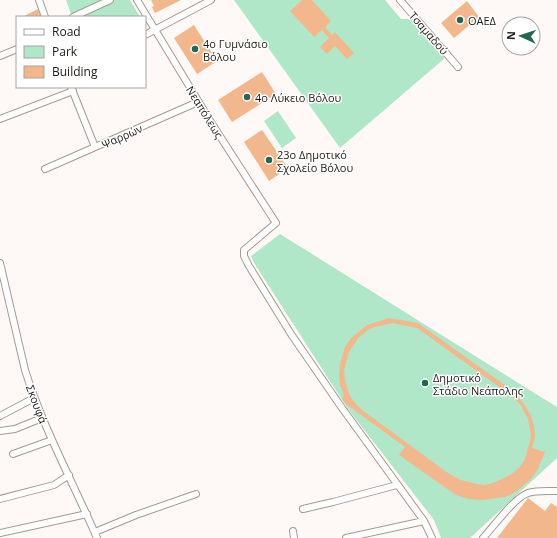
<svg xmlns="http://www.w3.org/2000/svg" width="557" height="538" viewBox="0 0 557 538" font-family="'Open Sans',sans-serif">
  <rect width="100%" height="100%" fill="#fef9f6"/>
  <path fill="#b0e7c8" d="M66,0H130L140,17H72Z
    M234,0H385L401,19H412L445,58L340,148Z
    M278,111L296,138L282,148L264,121Z
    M280,234L557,407V458L470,538H441L434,520L348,409L315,358L254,263L251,256Z"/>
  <path fill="#f3b78e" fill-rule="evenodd" d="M151,0H181L155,13L152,7L154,6Z
    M302,0H312L331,21L325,27L332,35L335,32L354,53L347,59L335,46L327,54L320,47L329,38L322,30L314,37L290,11Z
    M467,1L479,17L454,38L441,23Z
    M38,9L41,17H25L24,16Z
    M194,25L217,61L197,74L174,38Z
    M262,72L276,94L232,122L218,100Z
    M262,130L288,168L269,181L244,142Z
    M389,318L418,323L516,393L524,404L530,414L534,425L535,437L532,448L545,452L537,471L530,480L516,492L505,497L483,500L468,499L456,495L399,455L405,447L346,404L342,399L344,395L340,385L339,375L340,364L345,347L351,338L367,325ZM393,323L417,328L513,397L520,404L528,419L531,435L530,441L525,459L519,468L510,475L493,483L485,485L477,484L461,480L448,473L362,410L356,404L350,396L345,380L344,370L349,352L358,338L368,330L375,327Z
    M528,498L545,511L551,503L557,507V538H497Z"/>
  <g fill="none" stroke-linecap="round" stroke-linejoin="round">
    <g stroke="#a69a92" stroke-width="8">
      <path id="street" d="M39,0L45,17
        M137,0L214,127L276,223L244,250V256L249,266L291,334L342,408L424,521L432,538
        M400,0L458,67
        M73,17L110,0
        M145,35L211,0
        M0,56L17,49
        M71,87L95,147
        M0,119L73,91
        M45,169L198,102
        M0,263L25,370C43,428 73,482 97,538
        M0,416L34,398
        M0,431L15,429L42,418
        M13,454L52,440
        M0,499L54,485L69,475
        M303,509L333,502L397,485
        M293,531L294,538
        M95,532L136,515L196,494
        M0,533L87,514
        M346,538L424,521
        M483,538C494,526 514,498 528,493C537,490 548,491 557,491"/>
    </g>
    <use href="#street" stroke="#fff" stroke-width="6"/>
  </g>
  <g fill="#256655" stroke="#fff" stroke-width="1.5">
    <circle cx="460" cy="20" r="4"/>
    <circle cx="195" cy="49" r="4"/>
    <circle cx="247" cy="97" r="4"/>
    <circle cx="269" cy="160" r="4"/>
    <circle cx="425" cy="383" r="4"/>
  </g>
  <g text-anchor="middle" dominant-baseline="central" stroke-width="3" stroke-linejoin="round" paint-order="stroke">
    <g font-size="11" fill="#1e1a17" stroke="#fff" text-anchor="start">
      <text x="468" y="20">ΟΑΕΔ</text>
      <text x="203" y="43">4ο Γυμνάσιο<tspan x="203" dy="13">Βόλου</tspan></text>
      <text x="255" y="97">4ο Λύκειο Βόλου</text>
      <text x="277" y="154">23ο Δημοτικό<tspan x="277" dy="13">Σχολείο Βόλου</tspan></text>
      <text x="433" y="377">Δημοτικό<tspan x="433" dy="13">Στάδιο Νεάπολης</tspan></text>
    </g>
    <g font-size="11" fill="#1e1a17" stroke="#fff">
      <text transform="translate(429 33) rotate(49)">Τσαμαδού</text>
      <text transform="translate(205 112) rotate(58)">Νεαπόλεως</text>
      <text transform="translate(122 136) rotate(-24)">Ψαρρών</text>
      <text transform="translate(37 404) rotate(69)">Σκουφά</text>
    </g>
  </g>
  <rect x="16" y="16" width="130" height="72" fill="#ffffff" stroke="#a5a3a2"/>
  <rect x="24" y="29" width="20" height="6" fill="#ffffff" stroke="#a5a3a2"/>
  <text x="52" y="36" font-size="12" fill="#1e1a17">Road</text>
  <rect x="24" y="46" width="20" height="12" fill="#b0e7c8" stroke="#a5a3a2"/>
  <text x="52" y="56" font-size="12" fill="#1e1a17">Park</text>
  <rect x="24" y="66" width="20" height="12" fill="#f3b78e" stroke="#a5a3a2"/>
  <text x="52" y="76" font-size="12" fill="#1e1a17">Building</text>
  <g transform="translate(521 36) rotate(273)"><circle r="19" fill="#ffffff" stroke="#a5a3a2"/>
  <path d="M0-3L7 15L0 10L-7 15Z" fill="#256655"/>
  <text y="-6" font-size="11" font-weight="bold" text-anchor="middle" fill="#1e1a17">N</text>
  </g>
</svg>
